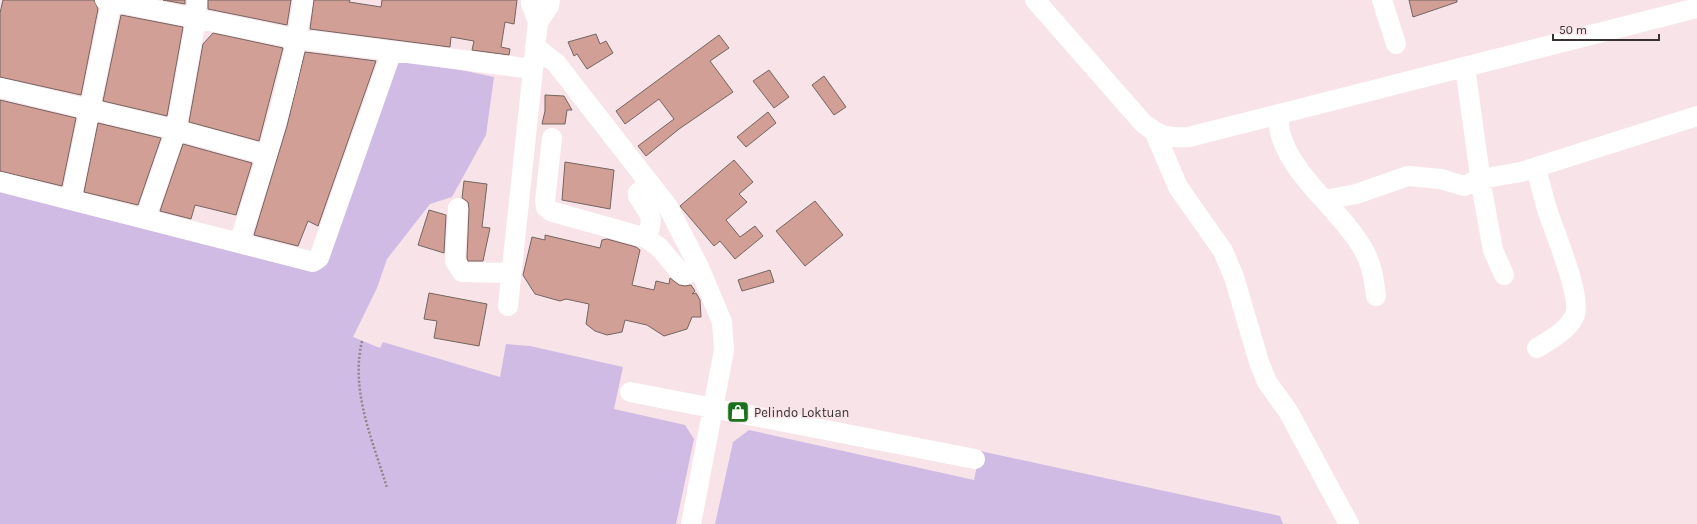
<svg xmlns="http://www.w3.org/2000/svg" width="1697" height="524" viewBox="0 0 1697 524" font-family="Karla,sans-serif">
  <rect width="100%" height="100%" fill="#f8e4e8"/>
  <path fill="#cfbbe4" d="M400,57L494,77L486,135L452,197L430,204L387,259L377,288L353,337L380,348L383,342L500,377L506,344L530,346L623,367L614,409L685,425L694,439L676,524H0V187L311,265Z
    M749,430L974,480L980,451L1280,516L1283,524H715L733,442Z"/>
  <path fill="#d19f96" stroke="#746460" d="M3,0H94L98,9L81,95L0,77V13Z
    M163,0H185V4Z
    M208,0H291L287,25L208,9Z
    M314,0H350L349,2L381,7L382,0H517L514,24L505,22L501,47L510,49L509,55L472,50L474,41L451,37L450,47L310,29Z
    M1409,0H1457V2L1413,17Z
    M121,15L183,27L167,116L103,101Z
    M213,33L283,48L259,141L189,122L203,44Z
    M596,34L600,44L606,41L613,53L587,69L577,54L574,56L568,42Z
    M719,35L729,48L710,61L733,92L679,129L646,156L638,146L674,119L659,99L625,124L616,111Z
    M305,52L376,61L318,226L308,221L298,246L254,235L287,126Z
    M769,70L789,97L774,108L753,81Z
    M824,76L846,107L834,115L812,85Z
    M545,95L564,96L572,110H567L565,124H542L545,111Z
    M0,100L76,118L62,186L0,171Z
    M768,112L776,123L746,147L737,137Z
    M98,123L161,138L138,205L84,192Z
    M183,144L252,163L236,215L195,205L191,219L160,211Z
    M734,160L753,182L739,194L747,202L726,220L740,237L755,226L763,236L735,259L720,241L714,246L680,206Z
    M565,162L614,170L610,209L562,200Z
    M464,181L487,184L482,227L490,228L483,261H468L467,258L469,209L468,202L462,198Z
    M815,201L843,235L805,266L776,231Z
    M429,210L446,215L444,253L418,245Z
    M545,235L600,248L602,240L607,239L636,247L640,250L632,285L654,290L656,281L669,284L670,278L679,285L685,286L691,285L695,291L692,294L696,293L700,300L701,317H692L687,329L664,336L647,325L625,320L622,332L607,335L595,331L586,324L589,304L566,299L560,301L535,294L523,275L532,237L545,240Z
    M770,270L774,282L742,291L738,280Z
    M429,293L487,304L479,346L434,338L437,321L424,319Z"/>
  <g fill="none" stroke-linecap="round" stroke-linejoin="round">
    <path stroke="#928587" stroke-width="2.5" stroke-dasharray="2 2" stroke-linecap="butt" d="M362,341C350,391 373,441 387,488"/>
    <path stroke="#fff" stroke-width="20" d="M105,0L298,39L532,69
      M1035,0L1143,123C1160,137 1168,138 1189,137L1697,8
      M1382,0L1396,44
      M538,22L549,6L550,0
      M535,47L556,63L668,207L699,267L722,322L724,350L691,524
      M1465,67L1482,190L1493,250L1504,275
      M0,88L176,130L267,155
      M1278,115C1279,121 1279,129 1281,136C1295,180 1341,210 1363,249C1372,264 1374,280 1376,296
      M1155,133L1178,187L1223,251L1234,277L1259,362L1267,382L1288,411L1349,524
      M552,138L545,201L546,207L550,211L646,238C656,216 649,214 638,196V193L650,183
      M1536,167C1539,181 1543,195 1547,209C1553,229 1584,300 1574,317C1567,331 1550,340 1537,348
      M0,182L313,262L319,258L392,51
      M71,200L112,0
      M1325,200L1356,194L1408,176L1441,179L1464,186L1480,179L1521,172L1697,116
      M458,208L455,261L462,272L511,273
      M145,219L176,130L196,19L197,0
      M646,238L659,247L680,272L685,275L699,267
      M239,243C265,163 291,83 303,0
      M508,306L538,22L531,3V0
      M630,392L975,459"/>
  </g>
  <defs>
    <g id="shop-square" transform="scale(1.15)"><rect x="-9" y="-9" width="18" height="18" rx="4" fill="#19711c" stroke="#f8e4e8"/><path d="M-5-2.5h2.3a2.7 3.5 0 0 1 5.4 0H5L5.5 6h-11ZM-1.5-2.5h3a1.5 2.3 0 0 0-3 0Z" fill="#fff"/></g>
  </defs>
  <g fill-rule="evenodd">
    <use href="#shop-square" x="738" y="412"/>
  </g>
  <g text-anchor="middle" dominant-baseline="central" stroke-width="3" stroke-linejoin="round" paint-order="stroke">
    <g font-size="13" fill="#383132" stroke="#f8e4e8" text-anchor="start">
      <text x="754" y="412">Pelindo Loktuan</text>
    </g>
  </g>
  <path d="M1553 34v6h106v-6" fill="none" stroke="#383132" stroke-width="2"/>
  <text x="1559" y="34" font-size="12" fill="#383132" stroke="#f8e4e8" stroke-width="3" paint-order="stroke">50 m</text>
</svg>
